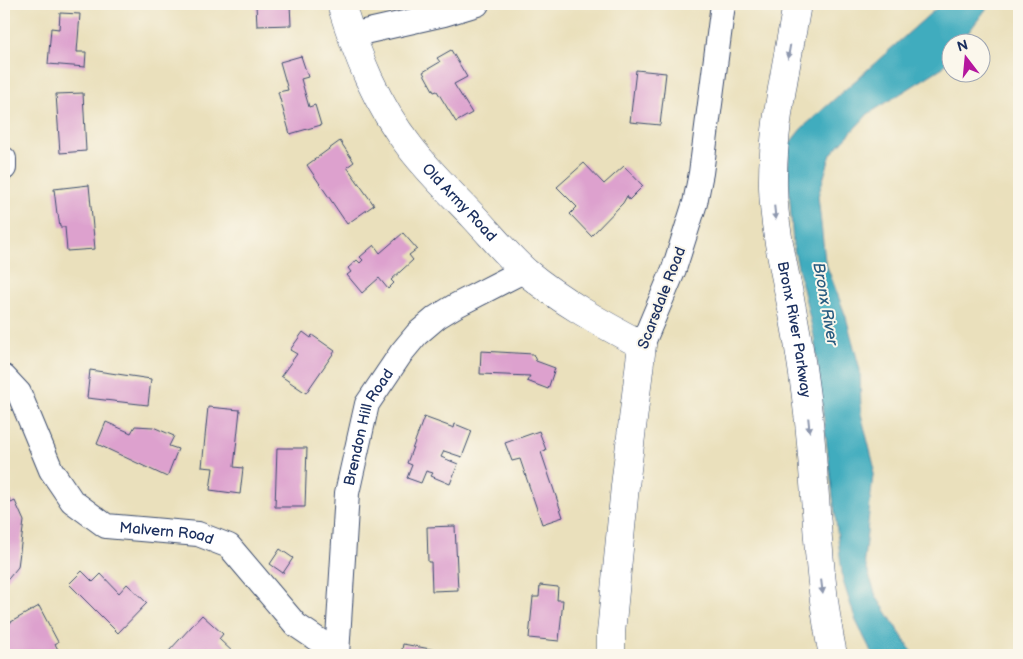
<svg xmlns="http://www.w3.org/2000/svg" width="1023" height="659" viewBox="0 0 1023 659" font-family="'Balsamiq Sans',sans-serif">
  <rect width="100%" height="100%" fill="#fbf7ec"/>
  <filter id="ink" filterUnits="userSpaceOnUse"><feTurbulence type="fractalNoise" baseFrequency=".02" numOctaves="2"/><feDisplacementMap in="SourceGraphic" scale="10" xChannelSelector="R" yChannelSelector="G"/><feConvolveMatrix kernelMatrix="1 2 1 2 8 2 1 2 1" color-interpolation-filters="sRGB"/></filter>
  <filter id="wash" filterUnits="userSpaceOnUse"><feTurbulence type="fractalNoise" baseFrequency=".0096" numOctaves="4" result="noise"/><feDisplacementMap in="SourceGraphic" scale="20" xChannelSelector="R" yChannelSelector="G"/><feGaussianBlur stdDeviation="1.12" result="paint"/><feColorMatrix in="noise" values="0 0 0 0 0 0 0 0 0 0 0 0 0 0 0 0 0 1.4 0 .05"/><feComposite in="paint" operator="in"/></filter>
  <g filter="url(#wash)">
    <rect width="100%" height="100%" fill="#eae0bc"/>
    <path fill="#3facbe" stroke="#2d6e8e" d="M941,4H990L961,42H950V57L943,67L868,114L831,154L818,196L825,261L846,317L860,370L861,414L874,466L864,560L876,596L914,655H873L856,621L843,581L814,336L793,245L788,171L789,144L801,129Z"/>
    <g id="blocks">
      <path fill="#dda1ce" d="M256,4H290L291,25L257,26Z
        M60,13L80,14L77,52H86L85,67L48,64L51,28L59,29Z
        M451,50L467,77L454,84L472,113L456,122L437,91L434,92L423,72L440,62L437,58Z
        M301,56L308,77L301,79L309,107L315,105L321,125L290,134L278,92L288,90L280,62Z
        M636,70L666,73L660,125L630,122Z
        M83,93L86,151L60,153L56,94Z
        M340,141L354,162L347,167L374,205L347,224L307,165Z
        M584,163L604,184L624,166L643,186L629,200L627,196L623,203L591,236L570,214L577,207L557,187Z
        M89,185L95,249L67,251L65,227H60L58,214H57L54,189Z
        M403,233L417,249L409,255L413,260L391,280L394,283L388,289L379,278L362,293L347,275L351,272L348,268L357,260L360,263L363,260L360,257L374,245L380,253Z
        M303,332L311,338L312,335L335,351L306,393L281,376L297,354L290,350Z
        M481,351L533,354L536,361L555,368L548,389L527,381L530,376L480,374Z
        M90,370L151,379L148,405L87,398Z
        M208,407L240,410L234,467L243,468L240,494L210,490L213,468L202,467Z
        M424,417L454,428L455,424L472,431L462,457L444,451L441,457L458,464L450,484L431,476L433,473L426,471L421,483L407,478L412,465L407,463Z
        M106,422L131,433L135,426L153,427L174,436L169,446L178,449L167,477L97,444Z
        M539,431L546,450L541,452L563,517L542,524L520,459L512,461L505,443Z
        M277,448H307L305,507H275Z
        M6,491L11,503L15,501L24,521L18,567L4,584V492Z
        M455,526L458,590L432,591L431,562H428L427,527Z
        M280,549L293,558L283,573L270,564Z
        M82,571L93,582L101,574L119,593L127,584L147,603L118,633L69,584Z
        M540,585L558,587L557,600H563L559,641L529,638L533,597H539Z
        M39,606L58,642L55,644L61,655H4V626Z
        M202,615L223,634L219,639L236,655H174L169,651Z
        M403,644L436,650L435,655H401Z"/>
    </g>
  </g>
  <g filter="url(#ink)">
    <use href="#blocks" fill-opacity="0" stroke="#3a4a6c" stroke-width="1"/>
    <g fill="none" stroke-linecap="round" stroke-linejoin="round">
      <g stroke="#3a4a6c" stroke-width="26">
        <g id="street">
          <path d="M351,35L444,14L477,4"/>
          <path d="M4,159V168"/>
          <path d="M642,345L674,269L695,203L701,173L723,4"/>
          <path id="s1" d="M4,377L19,393L51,470L72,501L106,526L198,534L229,546L296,625L336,652"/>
          <path id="s2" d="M337,655L347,493L367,404L402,352L417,334L437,317L455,306L525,270"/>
        </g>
      </g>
      <g stroke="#3a4a6c" stroke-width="29">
        <g id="secondary">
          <path id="s3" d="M341,4C357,55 376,104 410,147C429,172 452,194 474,217C491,235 507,255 526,272C561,301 602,324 642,345L625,486L611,633V655"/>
        </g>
      </g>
      <g stroke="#3a4a6c" stroke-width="29">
        <g id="highway">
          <path id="s4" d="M797,4C787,64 772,126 773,187C774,230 785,272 793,314C800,350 805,386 809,422C817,500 817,579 833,655"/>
        </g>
      </g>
      <use href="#street" stroke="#fff" stroke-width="24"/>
      <use href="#secondary" stroke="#fff" stroke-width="28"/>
      <use href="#highway" stroke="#fff" stroke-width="28"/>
    </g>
    <defs><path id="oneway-solid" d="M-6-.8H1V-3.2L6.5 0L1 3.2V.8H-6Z" transform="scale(1.25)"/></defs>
    <g fill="#8d97ae">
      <use href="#oneway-solid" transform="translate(789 52) rotate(100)"/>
      <use href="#oneway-solid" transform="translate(775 213) rotate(84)"/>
      <use href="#oneway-solid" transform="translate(809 425) rotate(84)"/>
      <use href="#oneway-solid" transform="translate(822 587) rotate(83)"/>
    </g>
  </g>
  <g text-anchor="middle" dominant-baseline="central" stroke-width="4" stroke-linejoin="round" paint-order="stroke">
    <g font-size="15" fill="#1b2f5e" stroke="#fbf7ec">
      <text stroke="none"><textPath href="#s3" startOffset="234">Old Army Road</textPath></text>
      <text transform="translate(662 298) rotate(-69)">Scarsdale Road</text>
      <text stroke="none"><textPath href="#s4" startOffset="329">Bronx River Parkway</textPath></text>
      <text stroke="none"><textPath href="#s2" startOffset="232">Brendon Hill Road</textPath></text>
      <text stroke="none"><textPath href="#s1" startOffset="246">Malvern Road</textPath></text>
    </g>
    <g font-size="16" font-style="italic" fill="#285b80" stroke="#fbf7ec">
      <text transform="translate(825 304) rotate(80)">Bronx River</text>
    </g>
  </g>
  <rect width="1023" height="659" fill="none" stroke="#fbf7ec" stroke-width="20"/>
  <g transform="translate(966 58) rotate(344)"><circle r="24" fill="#fbf7ec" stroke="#a1a7b3"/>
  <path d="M0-4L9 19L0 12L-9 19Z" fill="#b5179e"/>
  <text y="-8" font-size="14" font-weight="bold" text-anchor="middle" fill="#1b2f5e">N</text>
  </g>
</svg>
